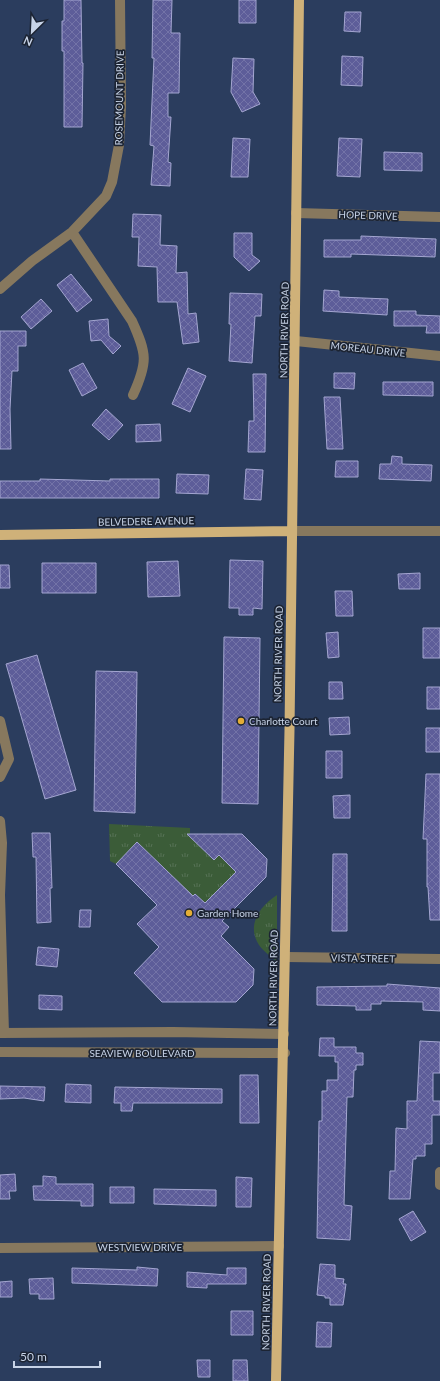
<svg xmlns="http://www.w3.org/2000/svg" width="440" height="1381" viewBox="0 0 440 1381" font-family="Lato,sans-serif">
  <defs>
    <pattern id="grass-tufts" width="24" height="20" patternUnits="userSpaceOnUse"><rect width="24" height="20" fill="#3b5c38"/><path d="M3 7l-1-3M5 7V3M7 7l1-3M15 17l-1-3M17 17v-4M19 17l1-3" fill="none" stroke="#567255"/></pattern>
    <pattern id="building-cross-hatch" width="8" height="8" patternUnits="userSpaceOnUse"><rect width="8" height="8" fill="#5d5d99"/><path d="M0 0l8 8M0 8l8-8" fill="none" stroke="#7373a7"/></pattern>
  </defs>
  <rect width="100%" height="100%" fill="#2b3d5e"/>
  <path fill="url(#grass-tufts)" d="M109,824L190,828V836L213,860L219,855L236,872L205,903L196,894L193,896L137,842L116,864L110,861Z
    M277,895V962C272,957 263,951 259,945C246,925 260,906 277,895Z"/>
  <path fill="url(#building-cross-hatch)" stroke="#a4a6d1" d="M64,0H81L82,63H83L82,127H64V51H62V21H64Z
    M153,0H172L171,33H180L179,93H168V117H171L168,162L171,163L170,186L151,185L154,146L150,145L154,58H152Z
    M239,0H256V23H239Z
    M345,12H361L360,32L344,31Z
    M342,56L363,57L362,86L341,85Z
    M233,58L254,59L253,92L260,104L242,112L231,92Z
    M233,138L250,139L248,177H231Z
    M339,138L362,139L360,177L337,176Z
    M384,152L422,153V171L384,170Z
    M133,214L161,215L160,245L177,246L176,273L187,272L188,314L196,313L199,342L183,344L177,302H158L157,267L138,266L139,237H132Z
    M234,233H252V255L260,261L249,271L234,257Z
    M361,236L436,239L435,257L351,254V257H324V240H361Z
    M71,274L92,300L77,312L57,285Z
    M324,290L339,291V297L388,299L387,315L323,311Z
    M230,293L262,294L261,316H255L252,363L229,361L231,324H229Z
    M41,299L52,311L31,329L21,317Z
    M394,311H416V315L440,316V333H426L427,326H394Z
    M108,319L109,336L121,346L113,354L101,340L91,341L89,321Z
    M0,331H26V346H18V371H12L10,409L11,449H0Z
    M83,363L97,388L82,396L69,370Z
    M188,368L206,376L190,412L172,404Z
    M334,373H355L354,389L334,388Z
    M253,374H266L265,452H248L249,421H254Z
    M383,382H433V396L383,395Z
    M324,397H340L343,449H327Z
    M106,409L123,425L109,440L92,425Z
    M160,424L161,441L136,442V425Z
    M392,456L402,457V464L432,465L431,481L379,479L380,464H391Z
    M336,461H358V477H335Z
    M246,469L263,470L261,500L244,499Z
    M177,474L209,475L208,494L176,493Z
    M40,479L110,481V479H159V498H0V481H40Z
    M230,560L263,561L262,609L253,608V615H239V608H229Z
    M178,561L180,596L148,597L147,562Z
    M42,563H96V593H42Z
    M0,565H9L10,588H0Z
    M420,573V589H399L398,574Z
    M335,591H352L353,616H336Z
    M423,628H440V658H423Z
    M338,632L339,657L328,658L326,633Z
    M224,637L260,638L258,804L222,803Z
    M37,655L76,790L45,799L6,664Z
    M96,671L137,672L135,813L94,811Z
    M329,682H342L343,699H329Z
    M427,687H440V709H427Z
    M349,717L350,734L330,735L329,718Z
    M426,728H440V752H426Z
    M326,751H342V778H326Z
    M426,774H440V920H430L428,887H427V839H423Z
    M350,795V818H334L333,796Z
    M32,833H50L52,888H50L51,922L37,923L36,857H33Z
    M187,834H242L267,859L266,877L222,921L229,927L221,936L254,969L253,985L236,1002H162L134,973L159,947L137,924L157,905L116,864L137,842L193,896L195,894L205,903L236,872L219,855L214,860Z
    M333,854H347V931H332Z
    M80,910H91L90,927H79Z
    M38,947L59,949L57,967L36,965Z
    M387,984L440,988V1011L423,1010V1002L381,1001V1004H371V1010H356V1006L317,1005V987L387,986Z
    M39,995L62,996V1010L39,1009Z
    M320,1038H334V1047H356V1053H363V1065H356V1070H354L353,1097H347L344,1205L352,1206L350,1240L317,1238L319,1121H322V1091H327V1080H338V1062H335V1056H319Z
    M420,1041L440,1042V1073H433V1101H440V1115H432V1144H425V1156H416V1159H413L410,1199H389L390,1171H395L396,1128L407,1129V1101H417Z
    M240,1075H258L259,1123H240Z
    M66,1084L91,1085V1103L65,1102Z
    M0,1086L45,1087L44,1101L24,1098L0,1099Z
    M115,1087L222,1089V1103H133L132,1111H121V1103H114Z
    M15,1174L16,1191H9L10,1199H0V1175Z
    M43,1176L56,1177V1184H93V1206H81V1201L34,1200L33,1186H43Z
    M236,1177L252,1178L251,1207H236Z
    M110,1187H134V1203H110Z
    M154,1189L216,1190V1206L154,1204Z
    M413,1211L426,1232L411,1241L399,1219Z
    M320,1264L335,1265V1278L344,1279L343,1284H346L343,1305H330V1298H325V1296L317,1295Z
    M137,1267L158,1269L157,1286L72,1283V1268L137,1270Z
    M227,1268H246V1284H207V1288L187,1287V1272L227,1275Z
    M53,1278L54,1299H39V1294H30L29,1279Z
    M12,1281V1297H0V1282Z
    M231,1311H253V1335H231Z
    M317,1322L332,1323L331,1347H316Z
    M197,1360H210V1377H198Z
    M233,1360H247L248,1381H233Z"/>
  <g fill="none" stroke-linecap="round" stroke-linejoin="round">
    <path stroke="#87785e" stroke-width="10" d="M296,213L440,217
      M72,232L132,321C147,354 148,362 133,395
      M0,289L32,261L72,232L106,196L112,182L119,145L121,106L120,0
      M296,341L440,356
      M292,531H440
      M0,721L9,759L0,777
      M0,821L2,843L0,895L4,1033
      M286,957L440,959
      M0,1033L173,1032L284,1034
      M0,1052L285,1053
      M440,1172V1185
      M0,1248L279,1246"/>
    <path stroke="#cfb179" stroke-width="10" d="M0,535L292,531
      M276,1381C288,921 294,460 299,0"/>
  </g>
  <g fill="#e4ad35" stroke="#1c2433" stroke-width="1.5">
    <circle cx="241" cy="721" r="4"/>
    <circle cx="189" cy="913" r="4"/>
  </g>
  <g text-anchor="middle" dominant-baseline="central" stroke-width="3.5" stroke-linejoin="round" paint-order="stroke">
    <g font-size="10" fill="#c7d3e7" stroke="#1c2433">
      <text transform="translate(119 98) rotate(-89)">ROSEMOUNT DRIVE</text>
      <text transform="translate(368 215) rotate(2)">HOPE DRIVE</text>
      <text transform="translate(284 330) rotate(-89)">NORTH RIVER ROAD</text>
      <text transform="translate(368 349) rotate(6)">MOREAU DRIVE</text>
      <text transform="translate(146 521) rotate(-1)">BELVEDERE AVENUE</text>
      <text transform="translate(278 654) rotate(-89)">NORTH RIVER ROAD</text>
      <text transform="translate(363 958) rotate(1)">VISTA STREET</text>
      <text transform="translate(273 978) rotate(-89)">NORTH RIVER ROAD</text>
      <text x="142" y="1053">SEAVIEW BOULEVARD</text>
      <text x="140" y="1247">WESTVIEW DRIVE</text>
      <text transform="translate(266 1302) rotate(-89)">NORTH RIVER ROAD</text>
    </g>
    <g font-size="10" fill="#c7d3e7" stroke="#1c2433" text-anchor="start">
      <text x="249" y="721">Charlotte Court</text>
      <text x="197" y="913">Garden Home</text>
    </g>
  </g>
  <g transform="translate(32 32) rotate(204)" stroke="#1c2433" stroke-width="3" paint-order="stroke">
  <path d="M0-3L7 15L0 10L-7 15Z" fill="#c7d3e7"/>
  <text y="-6" font-size="11" font-weight="bold" text-anchor="middle" fill="#c7d3e7">N</text>
  </g>
  <path d="M14 1361v6h86v-6" fill="none" stroke="#c7d3e7" stroke-width="2"/>
  <text x="20" y="1361" font-size="12" fill="#c7d3e7" stroke="#1c2433" stroke-width="3" paint-order="stroke">50 m</text>
</svg>
